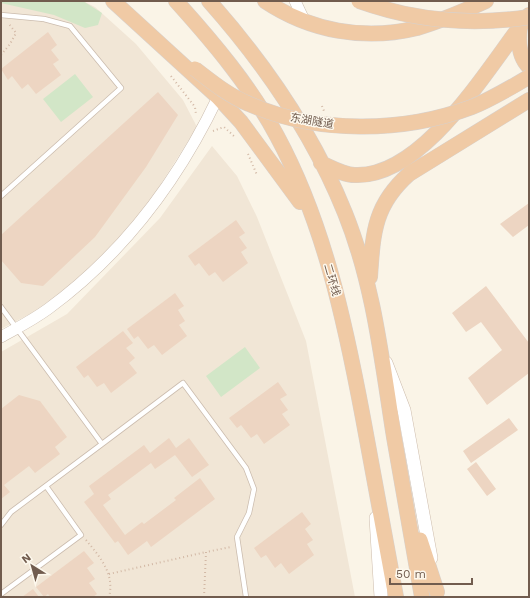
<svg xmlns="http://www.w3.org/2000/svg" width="530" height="598" viewBox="0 0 530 598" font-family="'Work Sans','Noto Sans SC',sans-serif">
  <rect width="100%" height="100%" fill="#faf4e7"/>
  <path fill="#f1e6d6" d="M1,1H83L95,7L136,44L183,100L197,127L143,212L106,254L45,306L1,329Z
    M212,146L237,176L257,217L306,341L355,597H1V352L67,314L160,218Z"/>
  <path fill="#d2e6c7" d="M1,1H83L102,13L98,25L85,28L54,15L1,3Z
    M75,74L93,97L61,122L43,99Z
    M245,347L260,368L221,397L206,376Z"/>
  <path fill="#edd5c2" d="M48,32L57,45L51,50L59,60L53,64L61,75L36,94L28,84L22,89L12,76L8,80L1,69Z
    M158,92L178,115L146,167L95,237L43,286L21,283L1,260V235Z
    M529,203V225L513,237L500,224Z
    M236,220L245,233L239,237L247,248L241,252L248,263L223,282L215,272L209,276L199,263L195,266L188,256Z
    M486,286L529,343V373L487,405L468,378L502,350L481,322L466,332L452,313Z
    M175,293L184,306L178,310L185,321L179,325L187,336L162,355L154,345L148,349L138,336L134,339L127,329Z
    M123,331L133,343L126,348L135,358L129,363L137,373L111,393L104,383L97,387L88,375L84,378L76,367Z
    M278,382L287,395L280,399L288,410L282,414L290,425L264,444L257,434L251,438L241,425L237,428L229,418Z
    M19,395L40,401L67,437L55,447L60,454L35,473L29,466L4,485L10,492L1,499V409Z
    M509,418L518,430L471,463L463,451Z
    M169,438L176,448L189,438L209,465L192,477L175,455L155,469L151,463L108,495L111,499L103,505L125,535L142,522L144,524L176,500L174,498L200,478L215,499L151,547L147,541L128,555L118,541L115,543L84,502L94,494L89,486L144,445L150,453Z
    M476,462L496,489L487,496L467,469Z
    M302,512L311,524L305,529L313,540L307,544L314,555L289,574L281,563L275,568L266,555L261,558L254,548Z
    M84,551L94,563L87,568L95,579L89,583L97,594L93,597H50L48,594L44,597L36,587Z
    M33,589L39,597H22Z"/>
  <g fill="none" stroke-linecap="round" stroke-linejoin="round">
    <g stroke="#cbbcae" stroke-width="6">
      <path id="service" d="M1,15L44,19L70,26L121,88L1,196
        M1,307L102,444L11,512L1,525
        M102,444L183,383L246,468L254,489L249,513L237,537L246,597
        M1,594L81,535L46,486"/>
    </g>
    <g stroke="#cbbcae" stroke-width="12">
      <path id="tertiary" d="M295,1L305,22
        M1,337C17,328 33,320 48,309C123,254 178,181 218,97"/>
    </g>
    <g stroke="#cdbcac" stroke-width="14">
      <path id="secondary" d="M386,363L404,410L431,558
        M376,518L381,597"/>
    </g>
    <g stroke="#d7d1cd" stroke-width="16">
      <path id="trunk" d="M113,1L218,97L241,122L300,202
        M176,1C213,42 251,87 277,136C324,223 345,322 363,418C374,478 385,537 396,597
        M209,1C264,63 314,136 345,213C374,285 382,362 394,437C403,491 413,544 422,597
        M265,1C310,31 364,41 417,28C441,21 464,11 486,1
        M520,27C518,41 518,56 529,67
        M321,163C332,168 344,175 355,175C425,178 491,62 529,15
        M370,277C373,233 374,205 409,174L529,100
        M420,540L437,592"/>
    </g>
    <path stroke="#d2b8a5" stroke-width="2" stroke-dasharray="1 3" stroke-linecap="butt" d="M1,55L10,44L16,33L9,24
      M171,76L195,107L196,115
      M322,106L324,111
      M213,131L224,127L236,138
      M248,154L257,175
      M86,540C100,557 115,574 109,597
      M109,574L206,552
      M204,597L206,552L231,547"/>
    <use href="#service" stroke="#fff" stroke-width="4.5"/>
    <use href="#tertiary" stroke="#fff" stroke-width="11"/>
    <use href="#secondary" stroke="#fff" stroke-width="13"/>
    <use href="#trunk" stroke="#f0caa5" stroke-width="15"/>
    <g stroke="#d7d1cd" stroke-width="16" stroke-linecap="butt">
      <path id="trunk-bridge" d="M359,1C415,21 470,26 529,17
        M195,69C212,82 229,96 249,104C317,134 403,133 472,107C492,99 511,87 529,77"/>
    </g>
    <use href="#trunk-bridge" stroke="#f0caa5" stroke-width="15"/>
  </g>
  <g text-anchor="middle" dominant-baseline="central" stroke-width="3" stroke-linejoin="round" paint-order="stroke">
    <g font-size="11" fill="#715c4e" stroke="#fdf8ed">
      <text transform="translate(312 121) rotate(10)">东湖隧道</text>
      <text transform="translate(332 280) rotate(74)">二环线</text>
    </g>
  </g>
  <rect width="530" height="598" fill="none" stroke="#715c4e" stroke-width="4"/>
  <g transform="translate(32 566) rotate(323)" stroke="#fdf8ed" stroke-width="3" paint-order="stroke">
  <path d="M0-3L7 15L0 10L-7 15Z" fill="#715c4e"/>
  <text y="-6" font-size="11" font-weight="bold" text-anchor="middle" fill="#715c4e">N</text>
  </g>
  <path d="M390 578v6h82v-6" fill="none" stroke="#715c4e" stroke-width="2"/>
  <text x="396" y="578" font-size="12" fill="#715c4e" stroke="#fdf8ed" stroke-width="3" paint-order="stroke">50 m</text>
</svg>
